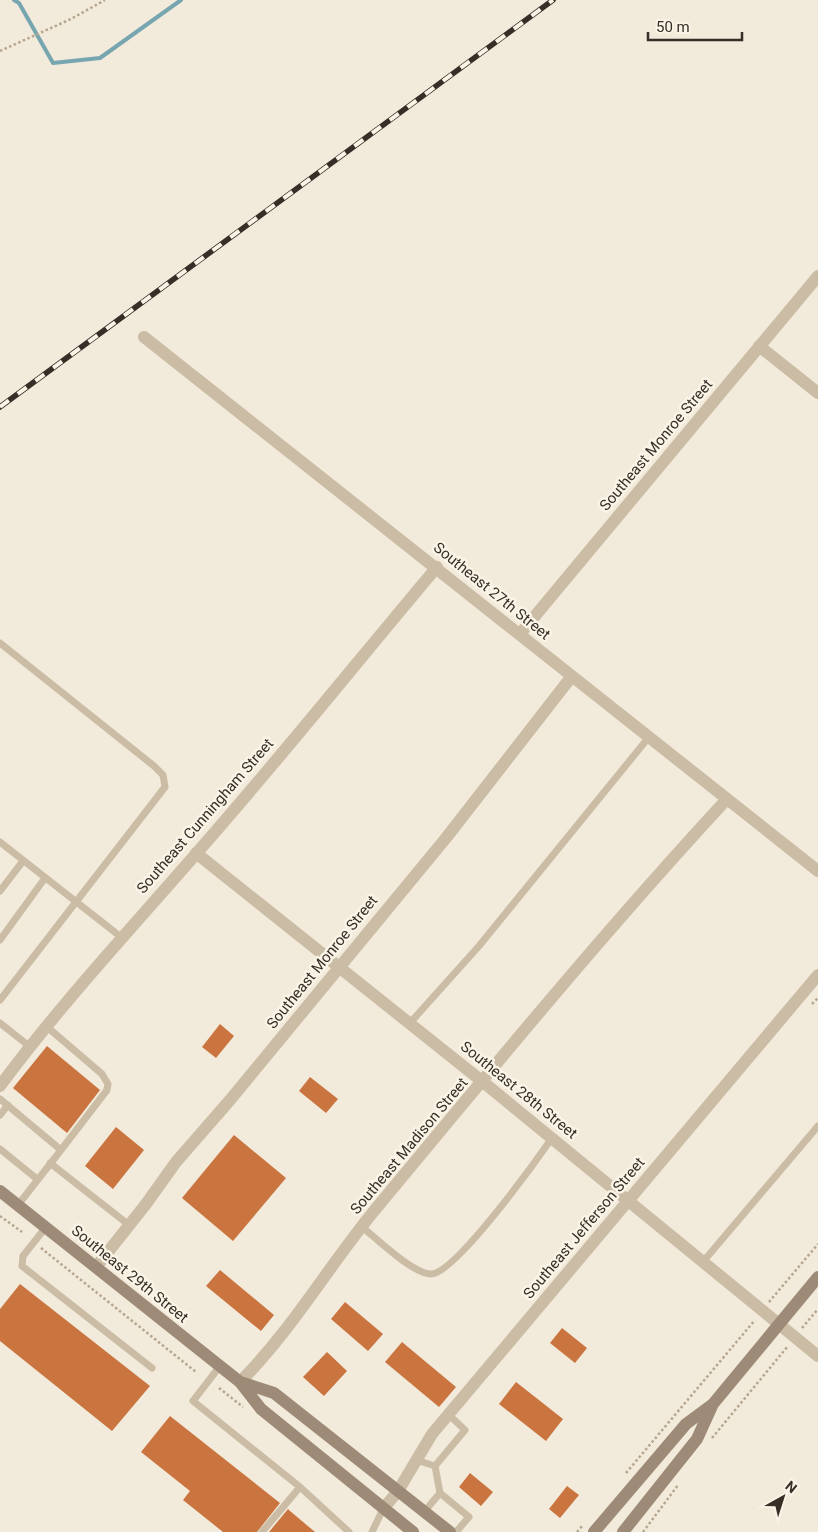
<svg xmlns="http://www.w3.org/2000/svg" width="818" height="1532" viewBox="0 0 818 1532" font-family="Roboto,sans-serif">
  <rect width="100%" height="100%" fill="#f2eada"/>
  <g fill="none" stroke-linecap="round" stroke-linejoin="round">
    <path stroke="#78a6b0" stroke-width="4" d="M14,0L19,3L53,63L100,58L181,0"/>
  </g>
  <path fill="#ca7540" d="M220,1024L234,1036L216,1058L202,1047Z
    M47,1046L100,1090L67,1133L13,1088Z
    M310,1077L338,1099L326,1113L299,1091Z
    M116,1127L144,1150L113,1189L85,1166Z
    M234,1135L286,1178L233,1241L182,1198Z
    M220,1270L274,1315L261,1331L206,1286Z
    M20,1284L150,1386L112,1431L0,1341V1309Z
    M345,1302L383,1334L368,1351L331,1319Z
    M562,1328L587,1348L575,1363L550,1343Z
    M402,1342L456,1387L439,1407L385,1362Z
    M327,1352L347,1371L324,1396L303,1377Z
    M516,1382L563,1419L546,1441L499,1404Z
    M170,1416L280,1503L257,1532H223L183,1500L190,1491L141,1452Z
    M470,1473L493,1492L481,1506L459,1487Z
    M567,1486L579,1495L560,1518L549,1509Z
    M288,1509L290,1511L315,1532H269Z"/>
  <g fill="none" stroke-linecap="round" stroke-linejoin="round">
    <path stroke="#b7a68f" stroke-width="2.5" stroke-dasharray="2.5 2.5" stroke-linecap="butt" d="M0,51L71,19L105,0
      M812,1004L818,998
      M0,1216L22,1232
      M41,1248L196,1372
      M769,1302L818,1244
      M802,1328L818,1309
      M219,1388L243,1407
      M712,1438L788,1346
      M626,1473L755,1320
      M577,1532L583,1525
      M643,1532L678,1485"/>
    <path stroke="#cbbca5" stroke-width="7" d="M0,643L154,766L163,775L165,787L0,1000
      M0,842L121,937
      M0,891L23,861
      M0,940L45,878
      M0,1023L29,1046
      M410,1023L479,946L649,737
      M46,1026L102,1074L108,1084L107,1090L61,1150
      M0,1099L61,1150L18,1205
      M0,1115L8,1105
      M0,1149L37,1179
      M50,1163L129,1225
      M46,1227L23,1256L22,1266L152,1368
      M362,1227C377,1239 413,1274 431,1274C455,1274 536,1161 552,1138
      M702,1263L818,1126
      M220,1366L193,1401L300,1487
      M416,1460L435,1466L465,1430L448,1414
      M440,1493L469,1517L456,1532
      M424,1512L440,1493L435,1466
      M262,1532L300,1487L349,1532
      M372,1532L383,1509"/>
    <path stroke="#cbbca5" stroke-width="12" d="M144,337L818,871
      M759,346L818,393
      M520,634L818,276
      M196,853L483,1082L818,1356
      M0,1086C60,1005 129,931 195,855C278,761 356,663 437,567
      M96,1267L146,1204L176,1162L230,1100L446,838L572,676
      M240,1382C291,1331 328,1267 374,1211C489,1072 604,932 727,799
      M383,1509L398,1491L432,1434L818,975"/>
    <path stroke="#9e8b77" stroke-width="12" d="M0,1191L240,1382L261,1409L413,1532
      M240,1382L274,1393L450,1532
      M594,1532L686,1424L713,1404L818,1277
      M623,1532L697,1439L712,1406"/>
    <g stroke="#362e27" stroke-width="5.5">
      <path id="rail" d="M0,407L553,0"/>
    </g>
    <use href="#rail" stroke="#faf4e6" stroke-width="4" stroke-dasharray="11" stroke-linecap="butt"/>
  </g>
  <g text-anchor="middle" dominant-baseline="central" stroke-width="5" stroke-linejoin="round" paint-order="stroke">
    <g font-size="15" fill="#362e27" stroke="#faf4e6">
      <text transform="translate(656 445) rotate(-50)">Southeast Monroe Street</text>
      <text transform="translate(492 591) rotate(39)">Southeast 27th Street</text>
      <text transform="translate(205 816) rotate(-49)">Southeast Cunningham Street</text>
      <text transform="translate(322 962) rotate(-51)">Southeast Monroe Street</text>
      <text transform="translate(519 1090) rotate(39)">Southeast 28th Street</text>
      <text transform="translate(409 1146) rotate(-50)">Southeast Madison Street</text>
      <text transform="translate(584 1228) rotate(-50)">Southeast Jefferson Street</text>
      <text transform="translate(130 1274) rotate(39)">Southeast 29th Street</text>
    </g>
  </g>
  <g transform="translate(783 1497) rotate(39)" stroke="#faf4e6" stroke-width="4" paint-order="stroke">
  <path d="M0-4L9 19L0 12L-9 19Z" fill="#362e27"/>
  <text y="-8" font-size="14" font-weight="bold" text-anchor="middle" fill="#362e27">N</text>
  </g>
  <path d="M648 32v8h94v-8" fill="none" stroke="#362e27" stroke-width="2.5"/>
  <text x="656" y="32" font-size="15" fill="#362e27" stroke="#faf4e6" stroke-width="4" paint-order="stroke">50 m</text>
</svg>
